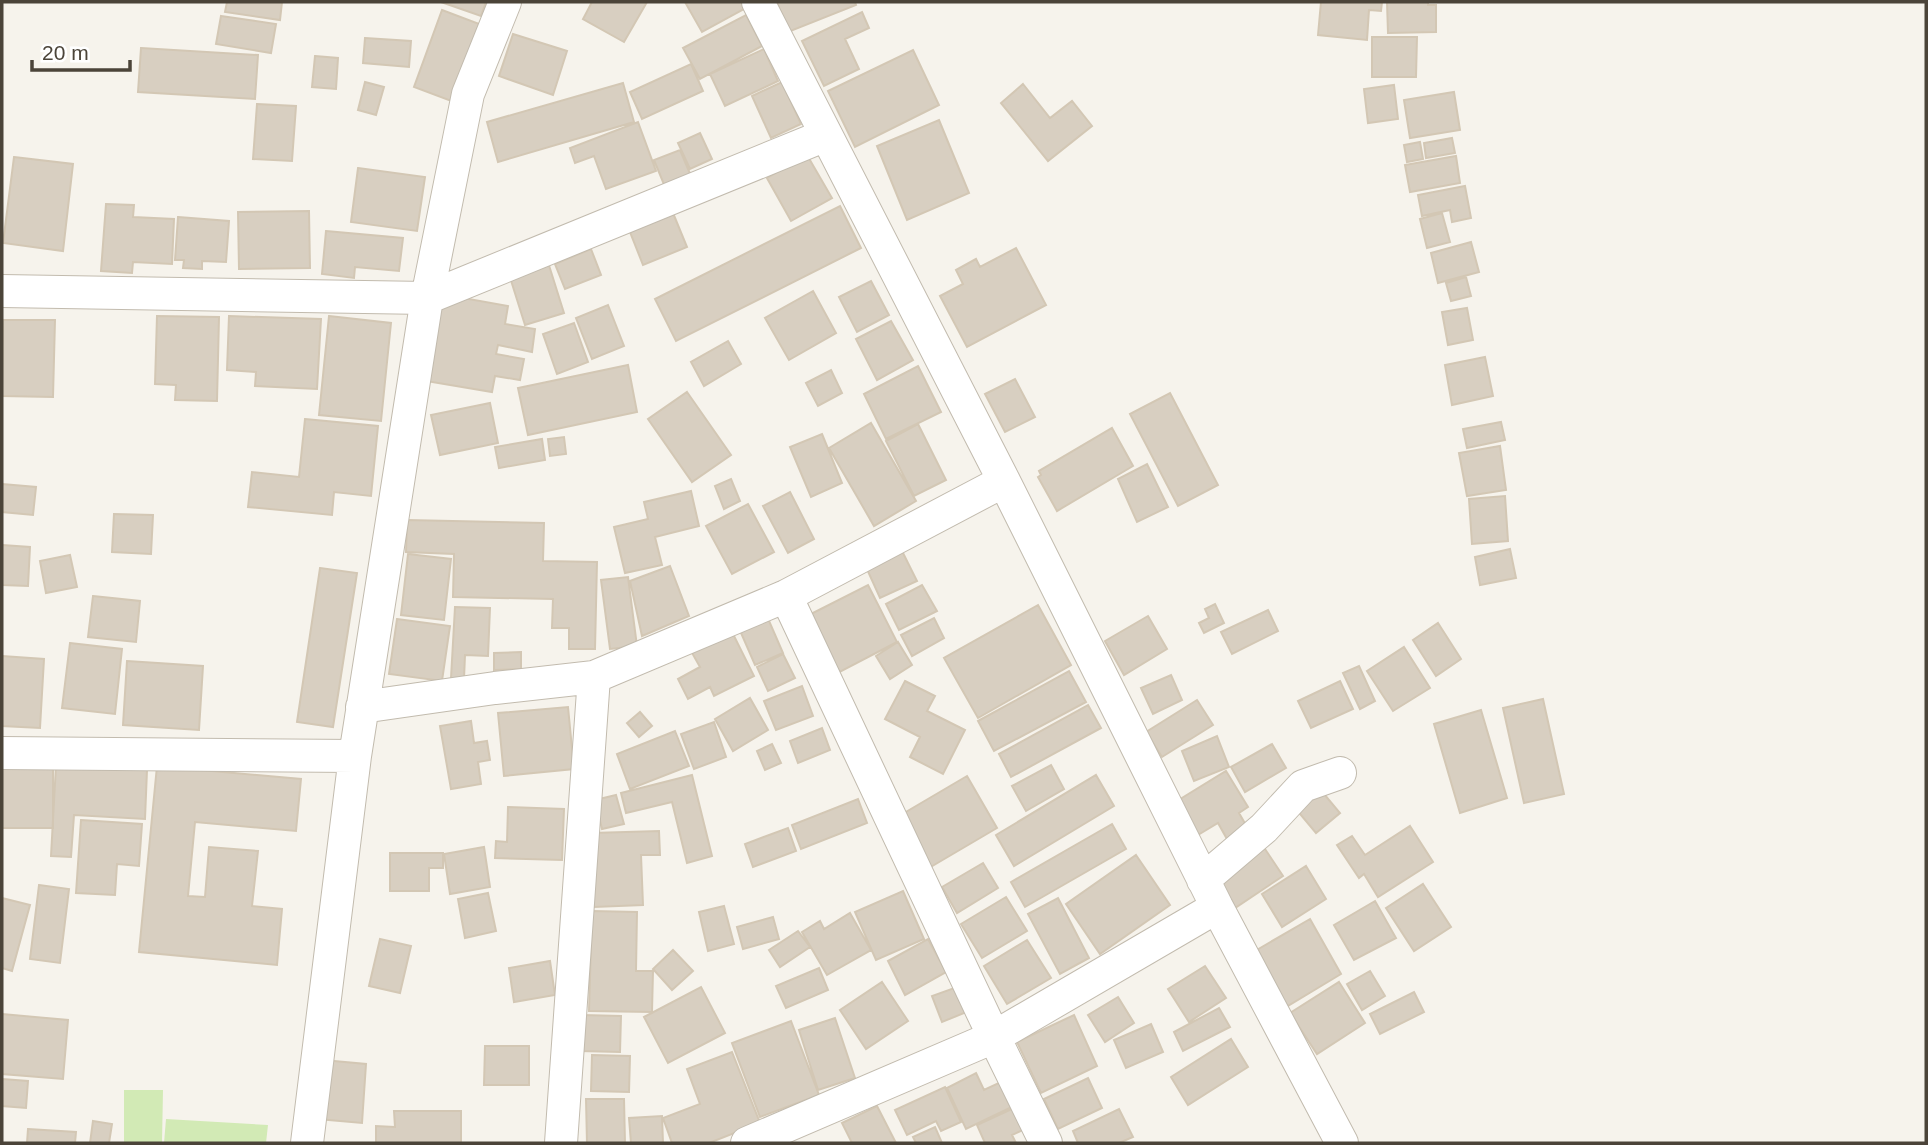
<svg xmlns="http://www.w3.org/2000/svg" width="1928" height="1145" viewBox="0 0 1928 1145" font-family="Helvetica,sans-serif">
  <rect width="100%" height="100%" fill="#f6f3ec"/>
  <path fill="#d2eab5" d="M124,1090H163L162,1143H124Z
    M166,1119L268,1125L266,1143H164Z"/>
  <path fill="#d8cfc1" stroke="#d3c7b4" stroke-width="2" d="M227,2H282L280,20L225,12Z
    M441,2H486L481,16Z
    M592,2H647L624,42L583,19Z
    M685,2H742L746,8L702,32Z
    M777,2H855L856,5L788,32Z
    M1321,2H1382L1381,11L1369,10L1367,40L1318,35Z
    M1387,2H1428V5H1436V32L1388,33Z
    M442,10L482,25L454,102L414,87Z
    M862,12L869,28L845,39L859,69L824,86L802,41Z
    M746,15L762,46L700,79L683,48Z
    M221,16L276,24L271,53L216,44Z
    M513,34L567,51L553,95L499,76Z
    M1372,37H1417L1416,77H1372Z
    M365,38L411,41L409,67L363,63Z
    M141,48L258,55L255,99L138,92Z
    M764,49L778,81L725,106L710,74Z
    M913,50L939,105L855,147L828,91Z
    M315,56L338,58L336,89L312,87Z
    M691,64L703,91L642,119L630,92Z
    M365,82L384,87L376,115L358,110Z
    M782,82L801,124L771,138L752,96Z
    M623,83L634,122L498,162L487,122Z
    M1023,84L1050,118L1072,101L1092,126L1048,161L1001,103Z
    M1394,85L1398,119L1368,123L1364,89Z
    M1454,92L1460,130L1410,138L1404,100Z
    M257,104L296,106L292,161L253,159Z
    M939,120L969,193L907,220L877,146Z
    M638,122L656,171L606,189L594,156L575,163L570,148Z
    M700,133L712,159L690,169L678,143Z
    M1452,138L1455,153L1426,158L1424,143Z
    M1420,142L1423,159L1407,162L1404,145Z
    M680,150L691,176L665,187L654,160Z
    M807,155L832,198L791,221L767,178Z
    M1456,156L1460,183L1410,192L1405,165Z
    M14,157L73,164L63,251L3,243Z
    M358,168L425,177L417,231L351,222Z
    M1465,186L1471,218L1452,222L1450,210L1422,216L1418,195Z
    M106,204L134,205L133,217L174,219L172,264L133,262L132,273L101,271Z
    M840,206L861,248L676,341L655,299Z
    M309,211L310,268L239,269L238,212Z
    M673,213L687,247L643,265L630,232Z
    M1442,213L1450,242L1427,248L1420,219Z
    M178,217L229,221L226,262L202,261V269L183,268L184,260H175Z
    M326,231L403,238L399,271L355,267L354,278L322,274Z
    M1471,242L1479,272L1438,283L1431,253Z
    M1016,248L1046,305L967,347L940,296L963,284L956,270L976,259L980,267Z
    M591,249L601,275L565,289L555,264Z
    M547,259L564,313L525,325L508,271Z
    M1466,277L1471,296L1451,301L1446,283Z
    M871,281L889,315L857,332L839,297Z
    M813,291L836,333L789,360L765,318Z
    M441,294L508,306L505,324L535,329L532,352L498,345L496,354L524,359L520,380L495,376L492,392L426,381Z
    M608,305L624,346L592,359L576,318Z
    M1467,308L1473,340L1448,345L1442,312Z
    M157,316L219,317L217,401L175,400L176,385L155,384Z
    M229,316L321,319L317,389L255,386L256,372L227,370Z
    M329,316L391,323L381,421L319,415Z
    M3,320H55L53,397L2,396Z
    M891,321L913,360L877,380L856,339Z
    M574,323L588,362L557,374L543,334Z
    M728,341L741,364L704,386L691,362Z
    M1485,357L1493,396L1452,405L1445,365Z
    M628,365L637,412L528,435L518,388Z
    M918,366L941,412L886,439L864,394Z
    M831,370L842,393L818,406L806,383Z
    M1015,379L1035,417L1005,432L985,394Z
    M687,392L731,455L692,482L648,419Z
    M1170,393L1218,485L1178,506L1130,414Z
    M490,403L498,443L440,455L431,415Z
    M305,419L378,426L371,496L334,492L332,515L248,507L252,472L299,477Z
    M1501,422L1505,440L1467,448L1463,429Z
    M871,423L916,501L874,526L829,448Z
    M918,424L946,480L914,496L886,441Z
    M1112,428L1133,466L1057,511L1038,477L1041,475L1039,471Z
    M822,434L842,483L811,497L790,447Z
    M564,437L566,454L550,456L548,439Z
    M542,439L545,460L499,468L495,447Z
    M1500,446L1506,490L1467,496L1459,453Z
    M1147,464L1168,507L1137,522L1118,479Z
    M731,479L740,501L724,509L715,486Z
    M2,484L36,487L33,515L2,512Z
    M691,491L699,526L655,537L662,565L625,573L614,527L648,519L644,502Z
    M790,492L814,539L788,553L763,506Z
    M1505,496L1508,541L1472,544L1469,499Z
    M748,504L774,552L732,574L706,526Z
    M114,514L153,515L151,554L112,552Z
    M407,520L544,523L543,561L597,562L595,649H569V628H552L553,599L453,597L454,554L406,552Z
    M2,545L30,547L28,586L2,585Z
    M1510,549L1516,578L1480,585L1475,557Z
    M902,551L917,581L880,598L866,567Z
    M408,554L451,559L444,620L401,615Z
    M70,555L77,587L46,593L40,561Z
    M670,566L689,616L642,636L630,581Z
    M320,568L357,573L333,727L297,722Z
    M628,577L637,646L610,649L601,580Z
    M868,585L897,642L832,676L803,618Z
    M922,585L937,611L899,630L886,604Z
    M93,596L140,601L136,642L88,637Z
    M1215,604L1224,623L1204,633L1199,623L1209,618L1205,609Z
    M1038,605L1071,665L978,718L944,658Z
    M455,607L490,608L488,656L465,655L464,679L451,678Z
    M1268,610L1278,631L1232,654L1221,632Z
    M766,614L783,653L755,665L738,626Z
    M1148,616L1167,649L1124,675L1105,641Z
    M934,618L944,638L912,656L901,635Z
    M397,619L450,626L442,681L389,674Z
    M1438,623L1461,659L1436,676L1413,640Z
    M731,630L754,676L714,696L710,687L688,699L678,679L700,667L691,651Z
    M898,642L912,665L890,679L876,656Z
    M70,643L122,649L115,714L62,708Z
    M1404,647L1430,688L1393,711L1367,671Z
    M521,652V669L494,670V653Z
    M783,654L795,678L768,691L757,667Z
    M2,656L44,659L40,728L2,726Z
    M127,661L203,666L199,730L123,725Z
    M1359,666L1375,701L1360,709L1343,673Z
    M1069,671L1086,702L994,751L978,721Z
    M1171,675L1182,700L1153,714L1141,688Z
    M905,681L935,696L927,711L965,730L943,774L910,757L920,737L885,719Z
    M1340,681L1353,709L1311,728L1298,701Z
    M802,686L813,716L776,730L764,701Z
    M750,698L768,730L733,751L715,719Z
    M1543,699L1564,794L1524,803L1503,708Z
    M1197,700L1213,725L1162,757L1146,732Z
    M1088,705L1101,728L1011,777L999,754Z
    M568,707L574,769L504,776L498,713Z
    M1481,710L1507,798L1460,813L1434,724Z
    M640,712L652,726L639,737L627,723Z
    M471,721L474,743L487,741L490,760L478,762L481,784L451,789L440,726Z
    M714,722L726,757L694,769L681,734Z
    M822,728L830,750L798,763L790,741Z
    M675,731L689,766L630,789L617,754Z
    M1217,736L1229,767L1194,781L1182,751Z
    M772,744L781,763L765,770L757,751Z
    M1272,744L1286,768L1245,792L1231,767Z
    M56,765L147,770L145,819L74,815L71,857L51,856Z
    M1051,765L1064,789L1026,811L1012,786Z
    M157,766L301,779L296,831L195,822L188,896L205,897L209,847L258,851L252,906L282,909L277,965L139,952Z
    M2,768H53V828H2Z
    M1226,771L1248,807L1239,813L1247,827L1227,839L1218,823L1198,835L1177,801Z
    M692,775L712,856L687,863L672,802L626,813L621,793Z
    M1096,775L1114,806L1014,866L996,835Z
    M967,776L997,828L929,868L899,816Z
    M1319,788L1340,813L1316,833L1295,808Z
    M616,795L624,824L602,829L595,800Z
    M858,799L867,823L801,849L792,825Z
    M508,807L564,809L562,860L495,858L496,841L507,842Z
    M81,820L142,824L139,866L117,864L115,895L76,893Z
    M1112,824L1126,849L1025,907L1011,882Z
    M1410,826L1433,862L1378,897L1364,874L1359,878L1337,845L1352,836L1365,855Z
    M788,828L796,851L753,867L745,844Z
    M659,831L660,855H641L643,905L594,907L592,833Z
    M1263,846L1283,876L1235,908L1215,878Z
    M484,847L490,887L450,894L444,854Z
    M390,853H443V868H429V891H390Z
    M1136,855L1170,905L1100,954L1066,904Z
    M983,863L998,888L957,913L942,887Z
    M1306,866L1326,899L1282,927L1262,894Z
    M1423,884L1451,927L1414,951L1386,908Z
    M39,885L69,889L60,963L30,959Z
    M903,891L924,939L876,960L855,912Z
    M488,893L496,931L465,938L458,899Z
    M1006,897L1027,931L982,958L961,924Z
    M2,898L30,905L12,971L2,968Z
    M1058,898L1089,958L1060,974L1028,914Z
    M1375,901L1396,938L1354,960L1334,925Z
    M724,906L734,944L708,951L699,912Z
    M592,911L637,912L636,971H653L652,1012L589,1011Z
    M850,913L871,950L827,975L802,932L820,921L824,929Z
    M773,917L779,939L743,949L737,927Z
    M1310,919L1341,974L1286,1007L1255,951Z
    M798,931L810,947L780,967L769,950Z
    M380,939L411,946L400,993L369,986Z
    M928,939L946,972L905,995L888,961Z
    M1027,940L1051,978L1007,1004L984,966Z
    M673,950L693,971L672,990L653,969Z
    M550,961L555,995L514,1002L509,968Z
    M1205,966L1226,998L1189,1022L1168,989Z
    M819,968L828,990L786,1008L776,986Z
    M1370,971L1385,996L1362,1010L1347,984Z
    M882,982L908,1021L866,1049L840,1010Z
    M1339,982L1365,1023L1317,1054L1290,1013Z
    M960,986L969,1011L942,1022L932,996Z
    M701,987L725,1033L668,1063L644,1017Z
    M1414,992L1424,1012L1380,1034L1370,1014Z
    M1118,997L1134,1023L1105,1042L1088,1015Z
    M1219,1008L1230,1027L1183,1051L1174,1032Z
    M2,1014L68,1020L63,1079L2,1074Z
    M582,1015L621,1016L620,1052L580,1051Z
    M1074,1015L1097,1066L1041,1093L1017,1042Z
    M835,1018L855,1078L818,1090L799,1030Z
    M791,1021L819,1095L760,1117L732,1043Z
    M1151,1024L1163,1052L1126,1068L1114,1040Z
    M1231,1039L1248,1067L1188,1105L1171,1077Z
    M485,1046H529V1085H484Z
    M732,1052L760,1123L709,1143H672L663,1118L700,1104L687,1069Z
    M592,1055L630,1056L629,1092L591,1091Z
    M323,1060L366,1064L362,1123L318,1119Z
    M976,1073L984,1090L1003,1081L1014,1106L966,1129L947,1088Z
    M1088,1078L1102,1108L1058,1129L1044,1099Z
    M2,1079L28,1081L26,1108L2,1106Z
    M945,1087L961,1122L941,1131L936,1121L907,1135L895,1110Z
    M586,1099H624L625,1143H587Z
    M877,1106L896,1143H852L842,1123Z
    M1014,1108L1023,1130L1012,1135L1016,1143H985L977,1125Z
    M1119,1109L1133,1137L1119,1143H1078L1073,1131Z
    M394,1111H461V1143H376V1126L395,1127Z
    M662,1116L663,1143H631L629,1118Z
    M93,1121L112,1124L109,1143H90Z
    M935,1127L942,1143H916L913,1137Z
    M28,1129L76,1132L75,1143H27Z"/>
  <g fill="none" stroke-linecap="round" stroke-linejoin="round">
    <g stroke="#c2bbae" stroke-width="34">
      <path id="minor" d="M758,2L1004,481L1217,907L1342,1143
        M2,291L427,298L826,135
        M786,596L994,1037L1046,1143
        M362,707L495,688L594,677L786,596L1004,481
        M2,753L355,756
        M1203,880L1264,828L1303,786L1340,773
        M307,1143L355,756L427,298L468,94L505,2
        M561,1143L594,677
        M747,1143L994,1037L1217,907"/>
    </g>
    <use href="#minor" stroke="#fff" stroke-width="32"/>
  </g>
  <rect width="1928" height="1145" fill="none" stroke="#4b4439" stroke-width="7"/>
  <path d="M32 60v10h98v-10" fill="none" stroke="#4b4439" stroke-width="3.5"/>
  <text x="42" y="60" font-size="21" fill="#4b4439" stroke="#ffffff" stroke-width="5" paint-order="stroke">20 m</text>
</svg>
